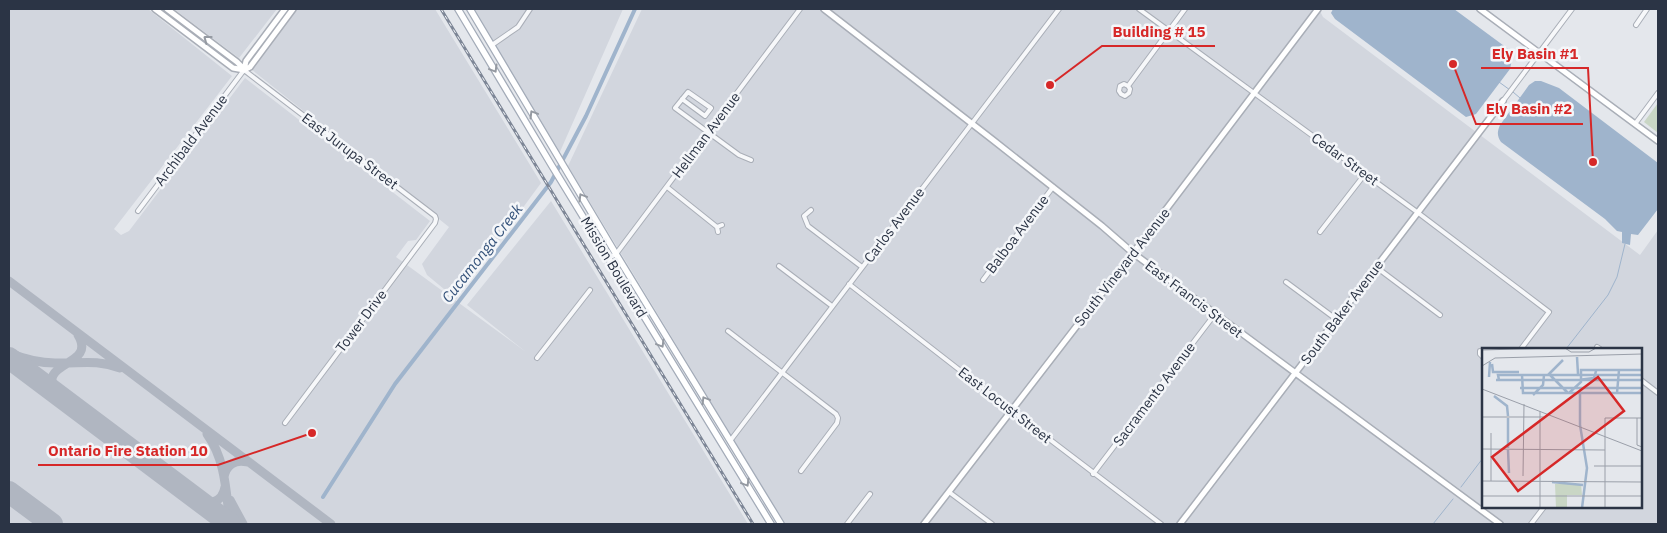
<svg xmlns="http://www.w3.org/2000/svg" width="1667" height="533" viewBox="0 0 1667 533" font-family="'IBM Plex Sans',sans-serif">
  <rect width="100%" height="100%" fill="#e4e7ec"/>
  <path fill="#d2d6de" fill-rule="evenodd" d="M9,9H148L232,76L114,229L121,235L129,231L245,78L430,221L416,240L408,241L396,257L526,352L467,305L551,201L748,524H9Z
    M174,9H277L239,58Z
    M297,9H435L541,183L456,299L427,275L422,264L449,227L251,69Z
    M474,9H623L559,154Z
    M642,9H1319L1323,17L1640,255L1658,230V524H785L568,166ZM1483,349H1641V507H1483Z"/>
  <path fill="#c9d6c5" d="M1658,103V133L1644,122Z"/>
  <path fill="#9fb4cc" d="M1333,9H1454L1511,51L1512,59L1510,69L1476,114L1466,117L1335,19L1331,13Z
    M1535,81H1541L1559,88L1658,163V209L1638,235L1631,234L1630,245L1622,243V232L1617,231L1605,219L1501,142C1497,136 1497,132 1500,125L1529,85Z"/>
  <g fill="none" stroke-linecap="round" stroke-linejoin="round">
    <path stroke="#9fb4cc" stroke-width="1" d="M1499,82L1510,90
      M1513,92L1520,98
      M1566,349L1608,295L1617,277L1625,244
      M1461,487L1483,458
      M1433,524L1453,499"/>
    <path stroke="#9fb4cc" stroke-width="4" d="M323,497L395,384L551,182L586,116L635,9"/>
    <path stroke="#b0b6c1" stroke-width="9" d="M9,281L331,524
      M9,353C24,359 39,363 55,363C80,364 95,359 120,368
      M58,395C32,360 98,368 78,335
      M207,434C226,460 226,493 230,524
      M224,477C226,465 235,459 247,462
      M195,498C208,505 222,504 225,487
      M230,500L243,524
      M211,510L224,524"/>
    <path stroke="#b0b6c1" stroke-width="22" d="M9,358L230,524
      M9,492L52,524"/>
    <g stroke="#a9aeb7" stroke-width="6">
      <path id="street" d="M1139,9L1417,212L1549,312L1521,349
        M1636,25L1647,9
        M492,45L518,27L530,9
        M1128,86L1124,84L1120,86L1119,91L1121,94L1125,96L1129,93L1130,89L1128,86L1185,9
        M682,99L705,116L711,108L688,92L675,108L739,155L751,160
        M1503,101L1572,9
        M1635,124L1658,93
        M667,187L717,227
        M811,210L804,216L808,226L862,267
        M138,211L244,70L435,216L436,219L435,223L285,423
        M718,232L717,227L722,225
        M1320,232L1365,174
        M609,258L616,254L800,9
        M779,266L832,306
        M1376,267L1440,315
        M983,280L1053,187
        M1286,282L1336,319
        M849,284L1011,410L1161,524
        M728,331L836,414L838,418L837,423L801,471
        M1597,347L1600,349
        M1480,351V354L1483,357
        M537,358L590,290
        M1641,380L1658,393
        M730,441L1059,9
        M1093,474L1215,314
        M949,492L992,524
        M847,524L870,494
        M1531,524L1544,507"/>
    </g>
    <g stroke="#a9aeb7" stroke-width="8">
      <path id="secondary" d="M155,9L233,68L244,70
        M167,9L237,62L244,69
        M824,9L993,140L1102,226L1133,253L1500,524
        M1480,9L1658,141
        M244,70L250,67L293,9
        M244,70L246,61L285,9
        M924,524L1133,253L1318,9
        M1180,524L1503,101"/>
    </g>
    <g stroke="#a3abb8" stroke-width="8">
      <path id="primary" d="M458,9L552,166L771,524
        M470,9L616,254L781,524"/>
    </g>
    <use href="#street" stroke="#f7f8fa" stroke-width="4"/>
    <use href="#secondary" stroke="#fff" stroke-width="5"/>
    <use href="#primary" stroke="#fff" stroke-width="5.5"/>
    <g stroke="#7d8696" stroke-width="3">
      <path id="rail" d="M441,9L753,524"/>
    </g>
    <use href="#rail" stroke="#f4f6f9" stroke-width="1" stroke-dasharray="4" stroke-linecap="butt"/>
  </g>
  <defs><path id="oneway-chevron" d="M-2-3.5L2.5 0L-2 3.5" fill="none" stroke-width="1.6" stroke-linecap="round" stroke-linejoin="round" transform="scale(1.25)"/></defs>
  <g stroke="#959aa2">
    <use href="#oneway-chevron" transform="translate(207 39) rotate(-143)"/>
    <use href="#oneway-chevron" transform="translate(494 69) rotate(59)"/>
    <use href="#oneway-chevron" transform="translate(533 114) rotate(-121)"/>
    <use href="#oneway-chevron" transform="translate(582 197) rotate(-121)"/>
    <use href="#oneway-chevron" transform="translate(661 344) rotate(59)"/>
    <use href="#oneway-chevron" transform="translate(705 400) rotate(-121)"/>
    <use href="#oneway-chevron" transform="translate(746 483) rotate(59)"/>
  </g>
  <g text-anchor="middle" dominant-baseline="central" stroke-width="5" stroke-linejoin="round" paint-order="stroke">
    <g font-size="14" fill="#2b3445" stroke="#f4f6f9">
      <text transform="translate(706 135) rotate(-53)">Hellman Avenue</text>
      <text transform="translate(191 140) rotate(-53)">Archibald Avenue</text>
      <text transform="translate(350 151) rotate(37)">East Jurupa Street</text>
      <text transform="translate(1345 159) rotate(36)">Cedar Street</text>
      <text transform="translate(894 225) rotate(-53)">Carlos Avenue</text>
      <text transform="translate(1017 234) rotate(-53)">Balboa Avenue</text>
      <text transform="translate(614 267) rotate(59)">Mission Boulevard</text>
      <text transform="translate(1122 267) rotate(-52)">South Vineyard Avenue</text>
      <text transform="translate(1194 299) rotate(37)">East Francis Street</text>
      <text transform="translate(1342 312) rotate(-53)">South Baker Avenue</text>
      <text transform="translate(361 321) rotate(-53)">Tower Drive</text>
      <text transform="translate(1154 394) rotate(-53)">Sacramento Avenue</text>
      <text transform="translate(1005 405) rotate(38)">East Locust Street</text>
    </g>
    <g font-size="15" font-style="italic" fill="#34527a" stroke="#f4f6f9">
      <text transform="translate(482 253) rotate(-52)">Cucamonga Creek</text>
    </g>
  </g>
  <g transform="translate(1482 348)">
    <rect width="160" height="160" fill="#e4e7ec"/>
    <path d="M73,136H99L100,147H85V160H74Z" fill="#c9d6c5"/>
    <path fill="none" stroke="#9fb4cc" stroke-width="2.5" d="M95,9L96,26M10,16L11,24H37M40,27L41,45H160M66,27L81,12M68,27L86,45M7,29L8,14M14,32H160M17,32L16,27H160M96,32L112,30L114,23M38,40H160M87,45L99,34V22H160M135,45L137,22M98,46V77L105,120L100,160M51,47L61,37L62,27M12,48L25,58L26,68M26,100V70M26,102L27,125M70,134L101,137"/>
    <path fill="none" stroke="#9a9fa9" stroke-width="1" d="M83,0L89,4H107L114,0M0,2L71,0M0,18L13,10L160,6M0,41L160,103M0,69H63M123,70H160M155,70V97L160,99M0,101L123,102M112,118H160M41,128L42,56M0,133L160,134M9,133V85M0,148H160M58,160V63M123,160V70"/>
    <path fill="#d62828" fill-opacity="0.15" stroke="#d62828" stroke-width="2.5" d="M116,29L142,63L36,143L10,109Z"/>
    <rect width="160" height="160" fill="none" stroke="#2b3445" stroke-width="2.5"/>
  </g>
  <path fill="none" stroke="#d62828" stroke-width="2" d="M1050 85L1102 46H1215M1593 162L1588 68H1481M1453 64L1476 124H1583M312 433L218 465H38"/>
  <g fill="#d62828" stroke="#f4f6f9" stroke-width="2">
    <circle cx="1050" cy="85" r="5"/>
    <circle cx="1593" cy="162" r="5"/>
    <circle cx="1453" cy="64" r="5"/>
    <circle cx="312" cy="433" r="5"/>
  </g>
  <g font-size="15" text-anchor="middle" font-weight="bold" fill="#d62828" stroke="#f4f6f9" stroke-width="5" stroke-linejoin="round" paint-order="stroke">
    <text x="1159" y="37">Building # 15</text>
    <text x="1535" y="59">Ely Basin #1</text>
    <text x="1529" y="114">Ely Basin #2</text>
    <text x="128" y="456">Ontario Fire Station 10</text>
  </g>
  <rect width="1667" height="533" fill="none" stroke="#2b3445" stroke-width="20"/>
</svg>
